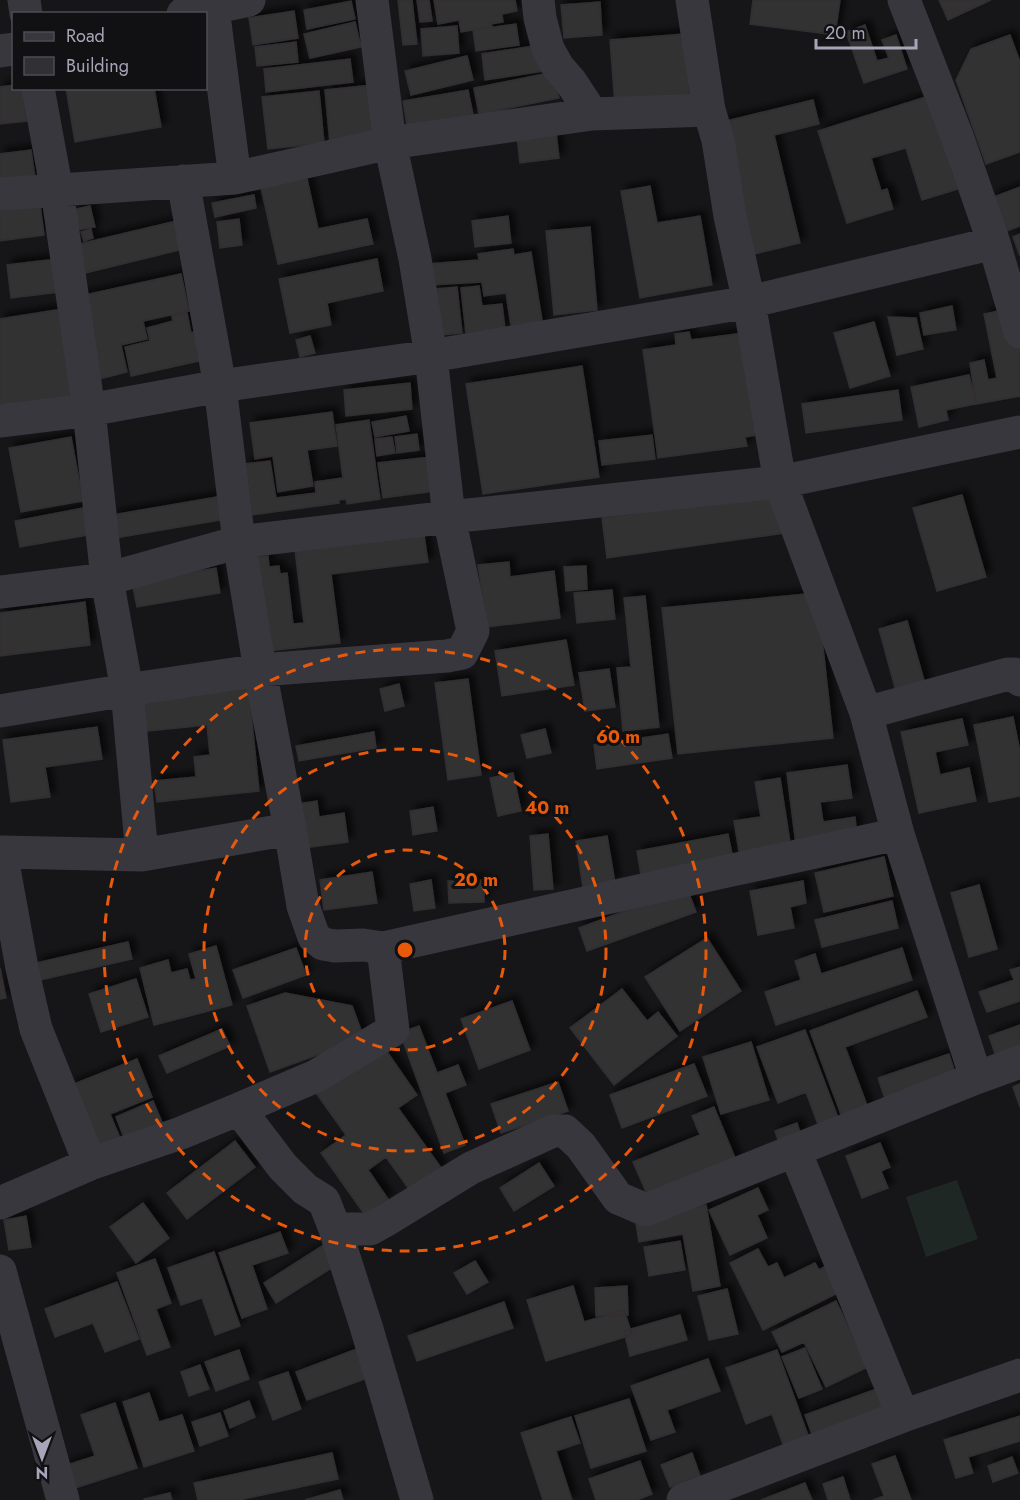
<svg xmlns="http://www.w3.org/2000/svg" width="1020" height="1500" viewBox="0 0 1020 1500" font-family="Jost,sans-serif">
  <defs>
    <filter id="shadow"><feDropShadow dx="5.5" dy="-5.5" stdDeviation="3" flood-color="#0009"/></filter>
  </defs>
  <rect width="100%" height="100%" fill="#161517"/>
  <path fill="#1e2723" d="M957,1180L978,1239L926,1257L906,1197Z"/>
  <path fill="#313033" stroke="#302f33" stroke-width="1.5" filter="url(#shadow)" d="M398,0H412L417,44L403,45Z
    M417,0H429L432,21L420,22Z
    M434,0H515L517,11L502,14L503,22L491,24L492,27L461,32L459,20L438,24Z
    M753,0H840L835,35L750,24Z
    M939,0H991L948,20Z
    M351,1L355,19L307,29L304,10Z
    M600,2L602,35L564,38L561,5Z
    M294,11L298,38L253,45L249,18Z
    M355,22L361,47L310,58L304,34Z
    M516,24L519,45L476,51L473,30Z
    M865,25L877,61L889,58L882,40L896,35L907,69L864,83L846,32Z
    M457,26L459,53L423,56L421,29Z
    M684,34L690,98L615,105L610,40Z
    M1010,35L1020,62V152L986,164L956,80L971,49Z
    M296,42L298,62L257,66L255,47Z
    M546,44L551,70L485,80L482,54Z
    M467,56L473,80L411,95L405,71Z
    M350,59L353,82L266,92L264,69Z
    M554,72L559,98L479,114L474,88Z
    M14,85V88H23L27,121L0,124V87Z
    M372,85L377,139L330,143L325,90Z
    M66,88H154L161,127L75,142Z
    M468,90L473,115L407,126L403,101Z
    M319,91L324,143L268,149L262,97Z
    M929,96L958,189L922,200L906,148L871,158L881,191L887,189L893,209L847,223L818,131Z
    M813,100L819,124L774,135L800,243L754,254L722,122Z
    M555,123L559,158L520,163L516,127Z
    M31,150L35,178L0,182V154Z
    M306,174L318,229L367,219L373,244L278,264L260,183Z
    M650,186L657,223L700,216L712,285L640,298L621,191Z
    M1020,187V226L1004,232L991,198Z
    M254,195L256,208L215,217L212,203Z
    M40,204L44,235L0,241V210Z
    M90,206L95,227L77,230L72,210Z
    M508,216L511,243L475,247L472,221Z
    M239,219L242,245L220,248L217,222Z
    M181,220L188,248L85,273L79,244Z
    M590,227L597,310L554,315L546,231Z
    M91,229L93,238L84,241L81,232Z
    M1020,234V256L1013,237Z
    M513,249L514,255L531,252L543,327L512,332L506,293L484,296L482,282L429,285L428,264L479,260L478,254Z
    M56,259L60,292L11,298L7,265Z
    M377,259L383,291L327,303L331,325L290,333L279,279Z
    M181,274L189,311L143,321L147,339L121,345L127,372L99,379L80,296Z
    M479,286L482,306L502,304L505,329L466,333L461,288Z
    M457,287L462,333L441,335L436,289Z
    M952,306L956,330L924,335L920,313Z
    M1013,308L1020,345V396L976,404L970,363L984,360L988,380L997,378L984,314Z
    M62,309L79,401L0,414V319Z
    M187,313L191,333L198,331L204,360L131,376L125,347L150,341L147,328L173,321L172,316Z
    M888,317L916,318L923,349L897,355Z
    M874,322L890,376L850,388L834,333Z
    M689,332L691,340L743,333L757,435L745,437L747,446L658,458L643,350L676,345L675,334Z
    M310,336L315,353L300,357L296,340Z
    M582,366L599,477L483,494L466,384Z
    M969,375L976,404L946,410L948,420L919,427L911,387Z
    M410,383L412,409L346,416L344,390Z
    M898,390L902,420L806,433L802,404Z
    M332,412L337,446L307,450L313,486L278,492L273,456L255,459L250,423Z
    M406,416L409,431L375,437L372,422Z
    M369,420L380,499L347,504L346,499L339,500V503L252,515L245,464L270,461L276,498L316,493L315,482L343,478L336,425Z
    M417,434L419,450L397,453L395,437Z
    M652,435L655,459L602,465L599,441Z
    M71,437L83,501L21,512L9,448Z
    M392,437L395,453L377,456L375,439Z
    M439,456L443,490L383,498L378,463Z
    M780,492L785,533L607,558L602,518Z
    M962,495L986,577L937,591L913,508Z
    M222,496L227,519L116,538L112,515Z
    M84,508L89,535L20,547L15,521Z
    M424,535L428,562L331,574L340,643L268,651L256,557L268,556L269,567L279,566L280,574L287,573L293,624L304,623L295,550Z
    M509,562L510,577L554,571L560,618L487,627L478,565Z
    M586,566L587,589L566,591L564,567Z
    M216,568L220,593L137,607L132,582Z
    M612,590L615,619L577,623L574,593Z
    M817,593L833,738L678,754L662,608Z
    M645,596L659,727L623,731L617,668L631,667L624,598Z
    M85,602L90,645L0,656V613Z
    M907,621L926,687L897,695L879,629Z
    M566,640L574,685L502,696L495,651Z
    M609,669L615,707L585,711L579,673Z
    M468,679L481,775L448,780L435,683Z
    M248,682L259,791L157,802L154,781L196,777L194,757L210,755L207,725L139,732L135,694Z
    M399,684L404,706L385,711L380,689Z
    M1013,717L1020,752V796L989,802L974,725Z
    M962,719L968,745L935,752L940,775L969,768L976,801L919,813L901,732Z
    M97,727L102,759L45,767L50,797L11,802L3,740Z
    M545,729L551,753L527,758L521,735Z
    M374,732L376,748L299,761L296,746Z
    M668,734L672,758L597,769L594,745Z
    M847,765L852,798L820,802L823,822L855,817L857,837L796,845L787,773Z
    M513,773L521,811L498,816L490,778Z
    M780,778L791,849L740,857L734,821L761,817L755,782Z
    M317,801L319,817L344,813L348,842L304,848L297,804Z
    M433,807L437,831L413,835L410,811Z
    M548,834L553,889L534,890L530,836Z
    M728,834L733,859L641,875L637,851Z
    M607,836L615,883L583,888L576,841Z
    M884,857L893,896L824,912L815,873Z
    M372,872L377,903L324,910L320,880Z
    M431,880L435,908L414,911L410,884Z
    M484,880V902L449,903L448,881Z
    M803,881L806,903L790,907L794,928L758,935L750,891Z
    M979,885L997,949L969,957L951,893Z
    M687,888L696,912L587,951L579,928Z
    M892,901L898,928L822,947L815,920Z
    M707,938L741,991L680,1031L645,977Z
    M128,942L132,959L40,980L36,963Z
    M216,946L232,1005L154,1025L140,968L168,960L171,973L187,969L190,980L196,979L189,954Z
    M296,948L306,975L243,998L233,970Z
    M902,948L912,980L776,1025L765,992L801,980L795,961L815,954L821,974Z
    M1020,967V1001L987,1012L979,992L1014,980L1010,970Z
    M0,968L6,998L0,999Z
    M136,979L148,1017L101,1032L89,994Z
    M622,989L647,1021L658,1012L677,1036L614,1085L570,1028Z
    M917,991L927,1017L845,1047L871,1116L845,1125L810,1031Z
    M285,993L352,1006L364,1038L270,1072L247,1006Z
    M512,1001L530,1050L479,1069L461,1019Z
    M1020,1025V1059L999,1066L989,1036Z
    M419,1026L437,1073L458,1065L466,1085L445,1093L465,1145L444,1153L400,1033Z
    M222,1029L230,1046L167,1073L159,1056Z
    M805,1030L840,1123L820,1130L806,1092L778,1103L757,1047Z
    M751,1042L769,1100L721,1114L703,1057Z
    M383,1046L417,1095L398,1108L442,1169L411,1192L386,1157L368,1170L388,1199L365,1215L321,1153L346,1135L316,1093Z
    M949,1054L959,1085L888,1108L878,1078Z
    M137,1059L152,1097L110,1114L120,1138L94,1148L69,1086Z
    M694,1064L707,1096L622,1128L610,1095Z
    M558,1082L568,1111L501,1133L491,1104Z
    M1020,1084V1107L1013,1087Z
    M153,1101L166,1132L128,1148L116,1117Z
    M714,1107L738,1165L650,1201L633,1162L700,1135L692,1116Z
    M797,1123L801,1136L779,1143L775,1131Z
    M235,1141L255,1167L187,1219L167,1193Z
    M880,1143L890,1167L881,1171L888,1188L862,1198L846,1156Z
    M539,1163L554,1186L514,1211L500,1188Z
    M758,1188L768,1210L757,1215L767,1238L730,1255L709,1210Z
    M143,1203L169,1238L136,1263L110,1227Z
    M706,1205L720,1286L693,1291L683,1234L639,1242L635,1218Z
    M26,1216L31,1247L9,1250L4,1220Z
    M280,1232L288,1253L252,1265L267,1309L242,1318L219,1253Z
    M680,1241L685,1270L649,1276L644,1247Z
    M325,1244L338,1264L276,1303L264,1283Z
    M758,1249L768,1267L777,1263L784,1278L815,1263L819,1270L831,1263L844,1290L763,1330L730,1263Z
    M214,1252L240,1326L215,1335L202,1298L181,1305L168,1268Z
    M155,1259L171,1303L156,1309L170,1347L147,1355L117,1273Z
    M475,1261L488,1282L467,1294L454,1273Z
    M117,1282L139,1339L105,1352L93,1323L55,1337L45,1309Z
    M573,1286L584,1322L624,1310L632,1335L546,1361L527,1300Z
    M627,1286L628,1315L596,1316L595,1288Z
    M727,1289L738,1334L709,1340L698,1296Z
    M836,1301L868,1367L826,1387L804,1342L782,1352L772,1332Z
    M504,1302L513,1328L417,1361L408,1336Z
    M680,1315L687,1340L630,1356L624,1331Z
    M362,1347L373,1376L307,1400L296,1372Z
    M805,1348L822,1389L799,1398L782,1357Z
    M239,1350L249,1379L216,1391L205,1362Z
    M777,1350L809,1438L784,1447L772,1414L746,1424L726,1368Z
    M708,1359L720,1391L667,1410L675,1432L651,1440L631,1386Z
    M200,1365L209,1389L189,1396L181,1372Z
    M288,1372L301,1409L273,1420L259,1382Z
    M882,1387L890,1411L813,1437L805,1415Z
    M149,1393L159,1422L182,1415L194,1451L144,1467L123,1402Z
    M629,1399L646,1451L591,1468L575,1416Z
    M249,1401L255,1417L230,1428L224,1411Z
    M115,1403L137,1468L72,1489L64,1466L95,1456L81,1415Z
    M220,1413L228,1436L200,1446L192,1422Z
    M1020,1416V1441L968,1457L973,1473L956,1478L944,1440Z
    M571,1417L580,1443L556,1451L572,1500H543L521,1433Z
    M332,1453L338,1479L239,1500H198L194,1483Z
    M692,1453L700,1476L670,1487L661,1465Z
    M895,1456L911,1500H873L884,1496L872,1464Z
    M1012,1457L1018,1473L993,1482L988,1466Z
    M640,1461L652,1494L637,1500H596L589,1479Z
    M843,1477L850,1500H828L823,1484Z
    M805,1483L812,1500H761Z
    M340,1490L343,1500H305Z
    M170,1493L172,1500H144V1499Z"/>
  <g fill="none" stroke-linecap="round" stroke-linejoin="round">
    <path stroke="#39373e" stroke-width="33" d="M24,0L26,14
      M212,0L235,178
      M538,0L540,18L548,49L558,67L571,82L592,114
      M692,0L709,110L718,140L730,216L749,302L780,482L866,713L898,834L976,1078
      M904,0L957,136L994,243L1020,332
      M183,14L249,0
      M0,51L14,49
      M38,88L57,191L89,410L107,579L127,690L142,855L1,852L22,968L36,1029L90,1164
      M183,181L220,386L239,542L260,670L290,829L303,906L314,937L323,944L335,946L363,945L383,948
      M0,194L235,178L390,143L592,114L709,110
      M0,421L89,410L220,386L431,356L749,302L994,243
      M0,592L107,579L239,542L449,517L780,482L1020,432
      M0,711L127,690L260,670L447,656L462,653L473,631L449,517L431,356L415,259L390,143L372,0
      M866,713L1008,674H1015L1020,680
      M142,855L290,829
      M239,1109L316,1076L393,1030L383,948L723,872L898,834
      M795,1151L903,1416
      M0,1203L90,1164L181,1133L239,1109L283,1167L305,1189L324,1201L335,1229H370L388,1219L471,1168L553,1131H565L581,1146L618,1198L646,1210L976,1078L1020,1062
      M335,1229L366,1326L417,1500
      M0,1271L63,1500
      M683,1500L903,1416L1020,1375"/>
  </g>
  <g fill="none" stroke="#e8590c" stroke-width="3" stroke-dasharray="10 8">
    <circle cx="405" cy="950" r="100"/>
    <circle cx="405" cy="950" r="201"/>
    <circle cx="405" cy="950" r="301"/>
  </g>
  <circle cx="405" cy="950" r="9" fill="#e8590c" stroke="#111012" stroke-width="3"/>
  <g font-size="18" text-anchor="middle" font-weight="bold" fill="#e8590c" stroke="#111012" stroke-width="6" stroke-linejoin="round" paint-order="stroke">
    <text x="618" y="743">60 m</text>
    <text x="547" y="814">40 m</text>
    <text x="476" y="886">20 m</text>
  </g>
  <rect x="12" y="12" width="195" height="78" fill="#111012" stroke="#4d4c54" stroke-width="1.5"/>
  <rect x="24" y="32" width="30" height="9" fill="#39373e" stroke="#4d4c54" stroke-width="1.5"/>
  <text x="66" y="42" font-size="18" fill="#a8a5b8">Road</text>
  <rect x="24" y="57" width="30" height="18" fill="#313033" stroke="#4d4c54" stroke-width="1.5"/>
  <text x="66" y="72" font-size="18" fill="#a8a5b8">Building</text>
  <g transform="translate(42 1458) rotate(180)" stroke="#111012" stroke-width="4.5" paint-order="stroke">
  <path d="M0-4.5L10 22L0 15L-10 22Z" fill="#a8a5b8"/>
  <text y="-9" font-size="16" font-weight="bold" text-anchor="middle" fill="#a8a5b8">N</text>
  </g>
  <path d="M816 39v9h100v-9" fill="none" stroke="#a8a5b8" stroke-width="3"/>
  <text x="825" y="39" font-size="18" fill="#a8a5b8" stroke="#111012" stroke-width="4.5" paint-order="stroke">20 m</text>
</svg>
